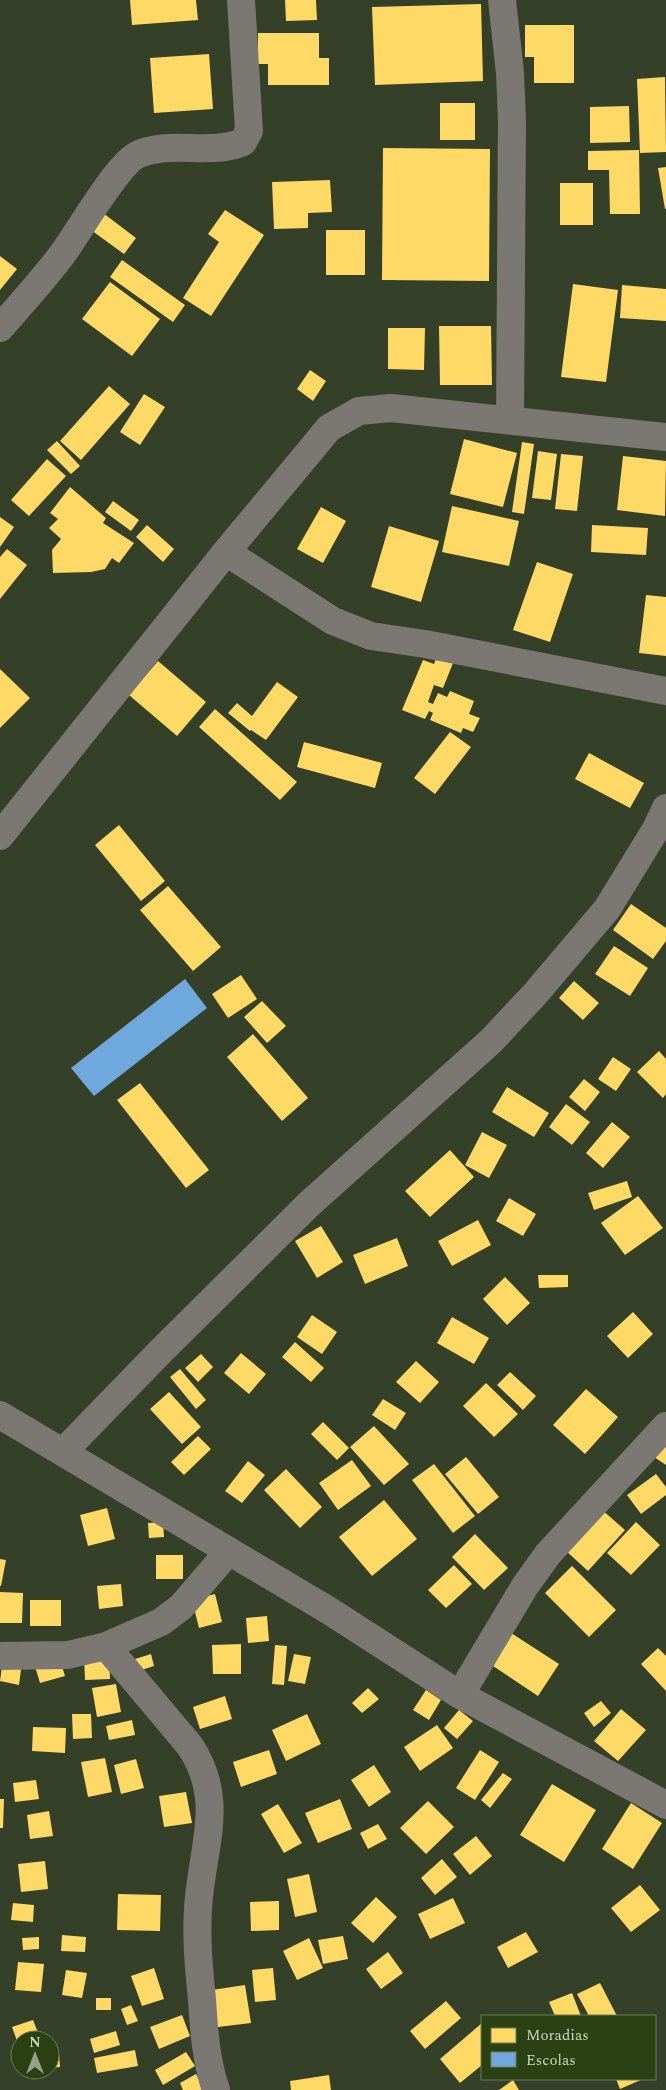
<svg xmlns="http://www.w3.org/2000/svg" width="666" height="2090" viewBox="0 0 666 2090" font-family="Spectral,serif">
  <rect width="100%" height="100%" fill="#344028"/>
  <path fill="#ffd966" d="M130,0H196L198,20L132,25Z
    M285,0H316L317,20L286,21Z
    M481,4L483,81L375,85L372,7Z
    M525,25H574V83H534V57H525Z
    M258,33H319V58H329V85H268V64H258Z
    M209,54L213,109L154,113L150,58Z
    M665,77L666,152L640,153L637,79Z
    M440,103H475V140H440Z
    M629,106L630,142L590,143V107Z
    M383,148L490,149L489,281L382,280Z
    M639,150L640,214H610L609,170H588V151Z
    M666,167V209H665L658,168Z
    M330,180L332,212L308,213V228L274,229L272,182Z
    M560,183H593V225H560Z
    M225,210L264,235L211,316L183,298L219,242L208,234Z
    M103,213L136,238L124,254L91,230Z
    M326,230H365V275H326Z
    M0,256L17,269L0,290Z
    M122,260L185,305L173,322L110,277Z
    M110,282L160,319L132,356L82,319Z
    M573,284L618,290L606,382L561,377Z
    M622,285L666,289V321L620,318Z
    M439,326H491L492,385H440Z
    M388,328H425L424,370L388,369Z
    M310,370L326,381L313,401L297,389Z
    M109,386L130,404L81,460L60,441Z
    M144,394L165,407L140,445L120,432Z
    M464,439L517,453L503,507L450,494Z
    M57,441L80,466L71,474L47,450Z
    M522,442L534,444L524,514L512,512Z
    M538,451L557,454L551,500L532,498Z
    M561,454L583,456L577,511L555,509Z
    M623,456L666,461L665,516L617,510Z
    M47,459L66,476L29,516L11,500Z
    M70,487L106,518L103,523L134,543L119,563L112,558L105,569L91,572L53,573L52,550L61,539L49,528L58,519L50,513Z
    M113,501L139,520L131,531L105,512Z
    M452,506L519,521L509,566L442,552Z
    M321,507L346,521L323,563L297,549Z
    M0,517L14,527L0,547Z
    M147,525L174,549L163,562L136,537Z
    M592,525L648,528L646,555L591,552Z
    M389,526L439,541L421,602L371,587Z
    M7,549L27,565L0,599V557Z
    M537,562L573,574L550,642L513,630Z
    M646,595L666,597V656L639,653Z
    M439,651L455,658L443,688L434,685L428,702L433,704L438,693L447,697L450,691L474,701L469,714L480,718L473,732L463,728L461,733L430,720L433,713L429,711L425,719L402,710L423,660L434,664Z
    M158,661L206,702L177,736L129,695Z
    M0,669L30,698L0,728Z
    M277,682L298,697L266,740L251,730L250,731L228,713L237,703L252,716Z
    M215,709L297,782L280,800L199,727Z
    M450,732L471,747L435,794L414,778Z
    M304,742L382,763L375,788L297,767Z
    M589,753L644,783L630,808L575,779Z
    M119,825L165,881L141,901L95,845Z
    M168,886L221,947L193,971L140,910Z
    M631,904L666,928V941L653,959L613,930Z
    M614,946L648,968L630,996L595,974Z
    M241,975L257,999L228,1018L212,994Z
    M574,981L599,1003L583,1020L559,998Z
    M262,1001L286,1026L267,1043L244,1017Z
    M253,1034L308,1098L282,1121L227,1057Z
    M659,1051L666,1059V1094L663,1098L637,1072Z
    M613,1057L631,1069L616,1091L598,1079Z
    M584,1079L600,1092L585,1111L569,1097Z
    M140,1083L209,1170L186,1188L117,1100Z
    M507,1087L549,1113L534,1137L492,1112Z
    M566,1104L590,1122L572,1145L549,1127Z
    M612,1122L630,1137L603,1168L586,1153Z
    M482,1132L507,1145L489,1178L465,1165Z
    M450,1150L474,1177L430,1217L405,1191Z
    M627,1181L632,1197L594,1210L588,1193Z
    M638,1196L663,1228L625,1255L601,1223Z
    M509,1198L536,1214L523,1236L496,1221Z
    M478,1220L491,1245L452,1266L438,1241Z
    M321,1226L343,1262L317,1278L295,1241Z
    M397,1238L408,1266L365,1284L353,1255Z
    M538,1275H568V1287L539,1288Z
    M505,1277L530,1303L507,1325L483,1299Z
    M633,1312L653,1334L628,1358L607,1336Z
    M312,1315L337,1332L322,1354L297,1337Z
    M452,1317L489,1338L474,1364L437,1343Z
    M295,1342L324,1368L311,1382L282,1357Z
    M241,1353L266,1374L249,1394L224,1373Z
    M201,1354L213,1367L198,1382L185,1368Z
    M416,1361L439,1382L420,1403L396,1382Z
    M180,1369L206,1400L196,1409L170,1377Z
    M510,1372L536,1396L523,1410L497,1385Z
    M486,1383L518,1414L494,1437L463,1406Z
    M586,1389L618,1417L585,1454L553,1425Z
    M169,1392L201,1427L182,1444L150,1409Z
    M383,1399L406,1413L395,1430L372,1415Z
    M323,1422L349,1448L337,1460L311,1434Z
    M374,1426L409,1464L384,1485L350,1447Z
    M666,1431V1465L651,1455Z
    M198,1436L211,1449L184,1475L171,1462Z
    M466,1457L499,1497L478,1514L445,1474Z
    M352,1460L371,1486L338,1510L319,1483Z
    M248,1461L265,1475L242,1503L225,1491Z
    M434,1464L475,1516L453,1533L412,1480Z
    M286,1469L322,1507L300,1528L264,1490Z
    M656,1474L666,1487V1495L641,1514L627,1495Z
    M384,1500L417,1539L372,1576L339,1537Z
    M107,1508L115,1539L88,1546L80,1515Z
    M601,1509L625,1530L588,1571L565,1550Z
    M163,1522L164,1537L149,1538L148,1523Z
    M636,1522L660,1545L631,1575L607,1553Z
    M475,1534L508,1568L484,1590L452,1557Z
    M156,1555H183V1579H156Z
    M0,1559L6,1560L1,1586H0Z
    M454,1565L472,1584L446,1608L428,1590Z
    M572,1566L616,1610L589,1637L545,1593Z
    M121,1584L123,1606L99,1609L97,1586Z
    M0,1592L23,1593L22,1623H0Z
    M215,1594L222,1622L199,1628L192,1600Z
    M30,1600H61V1626H30Z
    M267,1616L269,1641L248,1643L246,1618Z
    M508,1631L559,1664L538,1696L487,1662Z
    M241,1644V1674H213L212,1645Z
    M275,1645L287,1646L284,1685L272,1684Z
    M658,1648L666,1656V1691L641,1664Z
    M151,1654L154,1666L138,1671L135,1659Z
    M294,1654L311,1657L305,1684L288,1681Z
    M59,1656L65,1676L40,1683L34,1663Z
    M109,1656L110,1679L85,1680L84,1657Z
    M3,1659L22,1662L19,1685L0,1681Z
    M116,1684L121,1712L97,1717L92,1688Z
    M368,1688L379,1699L362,1713L352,1703Z
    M426,1690L441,1700L429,1720L413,1710Z
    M225,1696L232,1719L200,1729L193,1707Z
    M601,1701L611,1713L594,1727L584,1713Z
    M621,1709L646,1730L618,1761L594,1741Z
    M459,1710L473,1721L457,1739L444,1728Z
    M72,1714H91L92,1738L73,1739Z
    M307,1714L321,1744L286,1761L272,1730Z
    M132,1720L135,1735L109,1740L106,1726Z
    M437,1725L453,1748L420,1771L404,1747Z
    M33,1727L66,1728L65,1753L32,1751Z
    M269,1750L277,1774L241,1787L233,1762Z
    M480,1750L499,1762L475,1800L456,1788Z
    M105,1758L112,1792L88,1797L81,1762Z
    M136,1759L144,1788L121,1794L114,1765Z
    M374,1765L391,1792L369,1807L351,1780Z
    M503,1773L512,1779L490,1808L481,1800Z
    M36,1780L39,1799L15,1802L13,1783Z
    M552,1784L596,1810L564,1862L520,1835Z
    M186,1792L192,1823L164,1827L159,1796Z
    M0,1799H4L3,1828H0Z
    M340,1799L352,1829L318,1843L305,1813Z
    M428,1801L454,1827L426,1854L400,1828Z
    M631,1803L662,1823L633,1869L602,1849Z
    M278,1804L302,1843L284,1853L261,1814Z
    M49,1811L53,1836L30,1839L27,1815Z
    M378,1824L387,1839L368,1849L360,1833Z
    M476,1836L492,1856L470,1875L453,1854Z
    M442,1859L457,1877L435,1895L421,1878Z
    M45,1861L48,1889L21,1892L18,1864Z
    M309,1874L317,1912L295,1917L287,1879Z
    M640,1885L660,1910L631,1932L611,1908Z
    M118,1894L161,1895L160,1931L117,1930Z
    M376,1897L397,1917L373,1943L351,1923Z
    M453,1898L465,1923L430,1939L418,1914Z
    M279,1901V1930L251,1931L250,1902Z
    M13,1903L34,1905L33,1922L11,1920Z
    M526,1932L538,1952L508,1968L497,1947Z
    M62,1935L86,1937L85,1952L61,1951Z
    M343,1936L348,1959L323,1964L318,1940Z
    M39,1937V1949L23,1950L22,1938Z
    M309,1938L323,1968L297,1980L283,1951Z
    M388,1952L403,1973L381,1989L366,1969Z
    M18,1962L44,1964L41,1992L15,1990Z
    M154,1968L164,1999L142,2006L131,1976Z
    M273,1968L276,2000L255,2002L252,1970Z
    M66,1970L87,1973L82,1998L62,1995Z
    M600,1983L617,2016H589L577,1994Z
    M245,1985L251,2023L210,2028L205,1991Z
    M572,1993L581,2016H555L549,2002Z
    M96,1998H111V2010H96Z
    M446,2001L461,2018L425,2049L410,2031Z
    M131,2005L138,2021L127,2025L121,2009Z
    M182,2015L190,2036L159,2049L150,2027Z
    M33,2020L41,2040H20V2049L12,2027Z
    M482,2023V2065L460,2083L440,2059Z
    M116,2031L120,2045L94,2053L90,2039Z
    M135,2050L138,2066L97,2073L94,2058Z
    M186,2052L195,2066L163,2085L155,2070Z
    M50,2053H59L60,2067L50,2068Z
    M196,2074L204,2090H183L180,2083Z
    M329,2075L331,2090H291L290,2081Z
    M616,2079H643L620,2089Z
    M513,2080L519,2090H499Z"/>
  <path fill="#6fa8dc" d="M185,979L207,1008L94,1096L71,1068Z"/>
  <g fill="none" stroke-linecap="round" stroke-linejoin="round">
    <path stroke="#7b7873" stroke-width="28" d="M502,0L510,73L512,120L510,420
      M0,328C21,304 42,281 61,256C78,234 118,162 139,154C172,140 210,156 243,142L249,131L241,0
      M226,552L333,621L371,636L425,644L666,691
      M0,836L226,552L329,428L359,411L391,408L666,437
      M0,1415L328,1610L460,1695L666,1805
      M64,1451L160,1352L308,1205L491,1041L535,994L607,909L656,829L666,808
      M106,1646L190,1746C227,1802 201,1849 198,1909C196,1939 199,1970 202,2000C204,2031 206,2061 216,2090
      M0,1656L68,1655L106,1646L161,1622L181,1607L229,1551
      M460,1695L525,1586L548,1554L666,1426"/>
  </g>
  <rect x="481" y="2015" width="175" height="65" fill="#2b4013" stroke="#6b7d58"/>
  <rect x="491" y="2028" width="25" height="15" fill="#ffd966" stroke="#6b7d58"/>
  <text x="526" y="2040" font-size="15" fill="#cbd8bf">Moradias</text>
  <rect x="491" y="2052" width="25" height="15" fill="#6fa8dc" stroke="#6b7d58"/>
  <text x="526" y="2065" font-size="15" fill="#cbd8bf">Escolas</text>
  <g transform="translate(35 2055)"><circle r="24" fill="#2b4013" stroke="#6b7d58"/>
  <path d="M0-4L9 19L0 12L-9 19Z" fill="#96a38a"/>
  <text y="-8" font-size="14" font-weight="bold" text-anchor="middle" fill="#cbd8bf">N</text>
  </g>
</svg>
